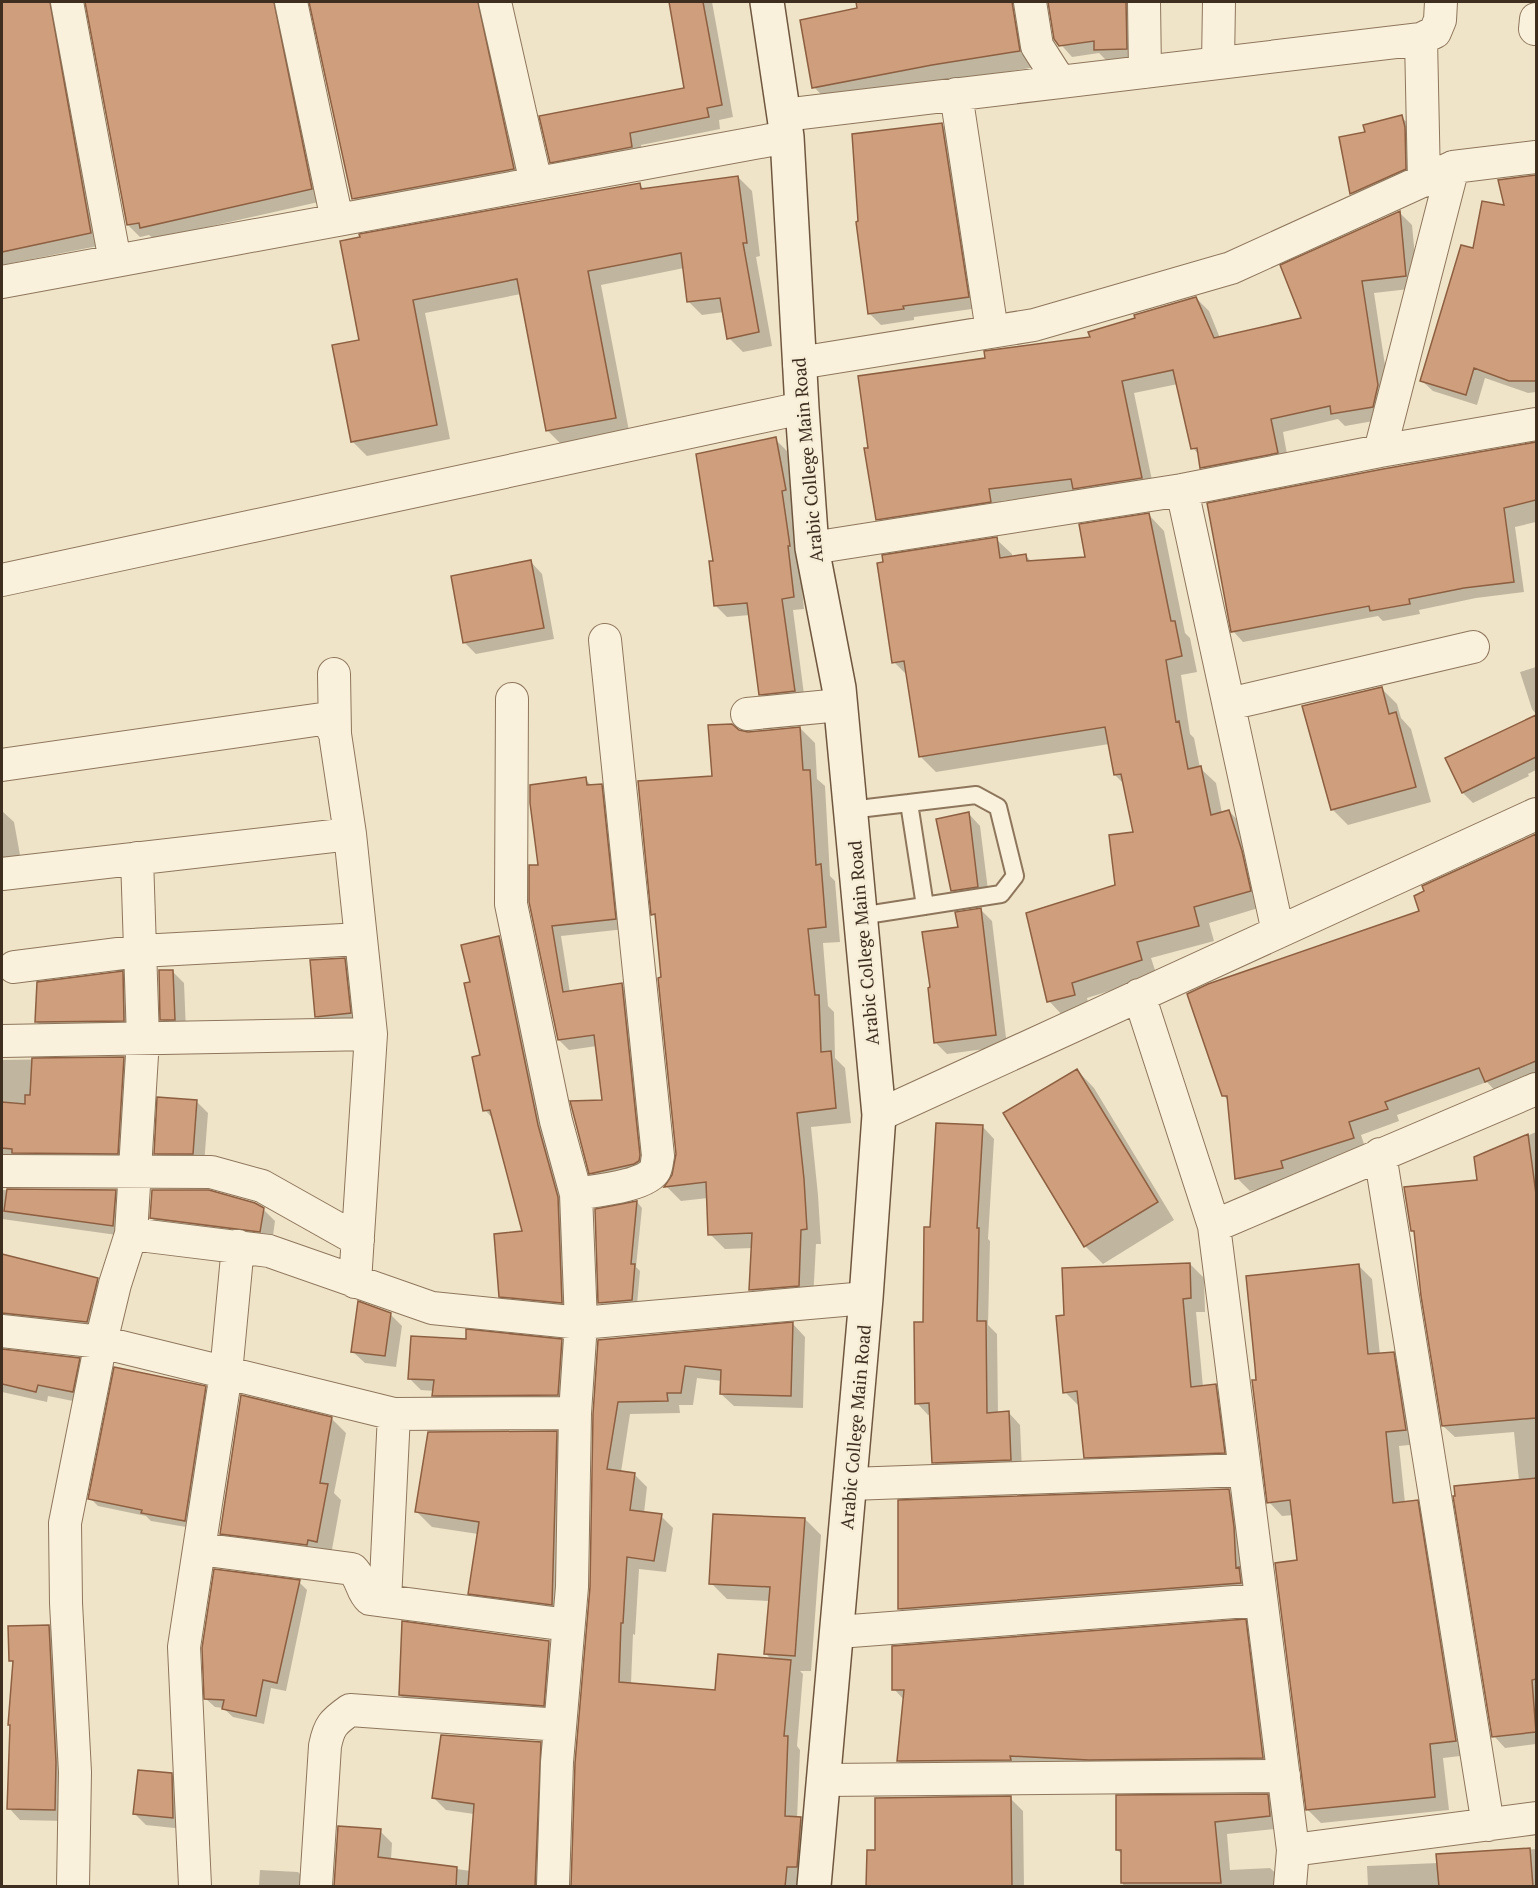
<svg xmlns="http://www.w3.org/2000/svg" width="1538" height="1888" viewBox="0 0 1538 1888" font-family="'PT Serif',serif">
  <rect width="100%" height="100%" fill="#f0e4c8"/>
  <path fill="#0003" d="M2,2H66L103,245L2,265Z
    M87,2H290L323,201L154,239L149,235L140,237L128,225Z
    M311,2H494L526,181L365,211L353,198Z
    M670,2H712L733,117L719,120L720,129L641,145L644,159L563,174L551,162L686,89Z
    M857,2H941L943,10L1000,2H1014L1029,16L1036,67L949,81L830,104L814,87L859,10Z
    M1050,2H1144L1138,60L1107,61L1099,53L1072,57L1056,39Z
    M1401,117L1411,126L1415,178L1361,203L1352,193L1367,133Z
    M942,124L953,136L979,308L914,317V320L881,325L869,313Z
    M1536,176V392L1528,393L1485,378L1477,405L1433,391L1422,381L1474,250L1506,207L1499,181Z
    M738,177L752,191L760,256L756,257L772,346L743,352L729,338L724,312L702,315L688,301L684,268L601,285L629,431L561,444L547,430L521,294L425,313L450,439L367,456L353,442L334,346L361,341L342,243L639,184L645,190Z
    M1400,213L1412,225L1418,288L1374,293L1390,398L1385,419L1345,426L1338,419L1283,432L1289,465L1214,480L1202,467L1199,455L1193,448L1178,384L1134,393L1154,490L1078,492L1001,501L1003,514L890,532L877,519L870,449L986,359L1092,339L1196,298L1209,311L1220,338L1303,319Z
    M775,439L787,451L797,501L799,557L804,609L793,610L805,702L772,706L760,694L750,615L727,617L716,606L715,562Z
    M1536,444V522L1515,527L1524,592L1476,598L1419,610L1420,614L1383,621L1378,616L1243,642L1233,631L1384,470Z
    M1149,515L1164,531L1185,633L1190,638L1197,672L1181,675L1190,734L1194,738L1200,768L1216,783L1222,813L1229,811L1244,827L1265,906L1209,923L1214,941L1151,958L1157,976L1087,998L1090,1011L1064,1017L1049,1001L1117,886L1135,833L1124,784L1115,775L1109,744L936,772L921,757L908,676L894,662L996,539L1012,554V557L1025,555L1032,562L1087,558Z
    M531,562L542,574L554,639L476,654L464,642Z
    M1536,667V714L1532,709L1520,672Z
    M1381,688L1397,704L1401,718L1411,729L1431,802L1348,825L1332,809Z
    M1536,716V770L1528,774L1529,776L1473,803L1463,793L1447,759Z
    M800,728L815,743L817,779L825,786L830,876L835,881L840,942L823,943L828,1006L834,1012L835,1058L845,1068L851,1123L811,1127L818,1195L821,1244H816L813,1300L766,1304L751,1290L753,1248L725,1249L710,1234L708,1198L681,1201L666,1186L674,1176L677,1154L657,918L653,914L713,778L738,731L749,733Z
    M585,779L592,786L601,785L611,795L625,929L561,936L570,993L622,985L632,995L649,1166L601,1183L590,1173L603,1101L597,1046L569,1050L559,1040L540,867Z
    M2,811L14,822L22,866L2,873Z
    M969,814L980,826L989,898L964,902L952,890Z
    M1536,835V1076L1498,1094L1487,1082L1397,1115L1399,1121L1361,1135L1366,1150L1293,1174L1294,1180L1250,1191L1237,1178L1229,1101L1224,1096L1420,912L1426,892L1424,887Z
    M980,909L992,921L1007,1046L947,1054L936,1043L929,989L960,928Z
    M499,938L509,948L568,1208L572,1313L511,1307L501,1296L524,1233L494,1120L485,1110L482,1056L471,983Z
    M344,959L356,971L362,1025L328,1028L316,1016Z
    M172,971L184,983L186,1031H173L162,1019Z
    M122,973L131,981L132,1028L45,1030L37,1022Z
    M123,1058L134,1069L128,1164L2,1169V1060Z
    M1077,1070L1094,1088L1174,1220L1103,1264L1085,1246L1005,1114Z
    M197,1102L208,1113L204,1165H167L156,1153Z
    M983,1127L994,1139L988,1239L990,1241L988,1325L997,1334L998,1413H1009L1020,1425L1022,1471L945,1474L934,1462L931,1414L928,1415L917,1403L931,1228Z
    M1536,1132V1744L1505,1748L1494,1736L1519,1481L1514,1432L1455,1437L1443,1426L1416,1234L1412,1230L1478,1181L1476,1158Z
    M2,1190L115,1191L126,1202L124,1236L2,1219Z
    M637,1202L642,1208L636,1267L640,1271L637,1305L605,1308L600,1303Z
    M263,1209L275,1221L272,1243L163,1229L152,1218Z
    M2,1256L97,1280L108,1291L98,1333L2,1329Z
    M1190,1264L1204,1278L1205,1312H1196L1203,1387L1215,1386L1229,1400L1238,1466L1100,1471L1086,1457L1079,1406L1065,1392L1066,1316Z
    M1358,1265L1372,1279L1380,1355L1393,1353L1407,1367L1419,1444L1399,1446L1405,1503L1417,1502L1431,1516L1469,1755L1443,1758L1449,1810L1321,1823L1307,1809L1299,1562L1294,1515L1282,1516L1269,1502L1257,1381Z
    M390,1314L402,1326L396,1367L365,1363L353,1352Z
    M793,1324L805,1337L803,1408L734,1406L721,1394L722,1381L697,1378L693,1405H679L680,1413L630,1414L621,1472L635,1475L647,1487L644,1513L661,1516L673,1528L666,1572L639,1569L635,1635L633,1634L631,1684L716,1692L772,1660L765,1653L770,1601L727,1599L711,1583L805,1519L821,1535L811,1671H800L803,1674L797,1746L800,1750L797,1819H801L813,1831L799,1886H573L591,1587L599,1341Z
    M468,1341H561L573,1352L569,1406L446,1407L434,1395V1391L421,1390L409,1378Z
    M2,1350L79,1359L90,1370L83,1403L48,1396L47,1402L2,1392Z
    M205,1388L213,1396L192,1528L151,1521L146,1516L98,1506L90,1498Z
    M332,1419L346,1433L334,1493L341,1500L331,1555L235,1547L221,1533Z
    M556,1433L571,1448L567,1619L484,1608L469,1593L478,1534L432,1527L417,1512Z
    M1228,1490L1246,1508L1256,1586L917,1626L900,1609Z
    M299,1582L307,1590L286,1691L271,1688L264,1724L233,1717L223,1708L215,1707L206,1699Z
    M1245,1621L1258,1633L1275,1770L911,1773L898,1761L905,1701L894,1689Z
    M49,1626L60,1638L66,1821L20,1820L9,1808L15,1664L10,1660Z
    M549,1642L560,1654L555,1717L412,1706L400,1695Z
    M540,1743L553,1756L548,1886H336L380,1831L392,1843L391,1860L471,1871L474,1814L446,1810L433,1797Z
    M171,1774L183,1786L184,1829L146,1825L134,1813Z
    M1267,1796L1280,1809L1283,1828L1227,1834L1230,1870L1270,1868L1283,1880V1886H1123V1855L1117,1850Z
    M1010,1798L1023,1811L1024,1886H868L877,1852Z
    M1536,1849V1886H1368L1367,1866L1438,1863V1856Z
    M260,1870L298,1872L311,1886H259Z"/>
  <path fill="#cf9f7d" stroke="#8d5f41" stroke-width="1.5" d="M2,2H50L91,233L2,252Z
    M85,2H274L312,189L140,228L139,223L127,225Z
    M309,2H478L514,169L352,199Z
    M669,2H703L722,105L707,108L709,117L630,133L632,147L550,163L539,116L684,88Z
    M856,2H1012L1020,51L932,65L812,88L800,20L857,8Z
    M1048,2H1126L1127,49L1094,50V41L1059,46L1054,39Z
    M1402,115L1405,127L1406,169L1350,194L1339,137L1365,132L1363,125Z
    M942,123L969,297L903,306L904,309L868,314L856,222L858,221L852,134Z
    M1536,175V381H1509L1474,368L1466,395L1420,381L1461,245L1473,248L1482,201L1504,205L1498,180Z
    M738,176L747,243H743L759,332L727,339L720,298L687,302L681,253L588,271L616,418L546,431L517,279L413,300L437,425L351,442L332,345L359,340L340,241L360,237L359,234L640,183L641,189Z
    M1400,211L1406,276L1362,281L1378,385L1373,407L1331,414L1330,406L1271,419L1278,453L1200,468L1197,448L1191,449L1173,370L1122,381L1142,478L1073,489L1071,479L989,489L991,502L876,520L864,448H868L858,376L985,358L984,351L1090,337L1088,332L1135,318L1134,315L1196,297L1214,338L1301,318L1280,265Z
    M776,437L786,490L782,491L790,546H788L794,597L782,599L795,691L759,695L747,603L714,606L709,561H713L696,454Z
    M1536,442V500L1504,508L1514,582L1464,588L1409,599L1410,604L1370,611L1369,606L1231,632L1207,503L1383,469Z
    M1149,513L1171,621H1175L1182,656L1166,660L1176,722L1179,721L1188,769L1201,766L1211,815L1229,810L1242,851L1251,891L1194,907L1199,926L1137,942L1142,960L1072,983L1075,995L1047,1002L1026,913L1115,885L1109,835L1133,832L1121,774L1114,775L1105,727L919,757L904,661L892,663L877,563L883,562L882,555L997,537L1000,558L1026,554L1027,561L1085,557L1079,524Z
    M531,560L544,628L463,643L451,576Z
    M1382,687L1389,714L1396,712L1416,787L1331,810L1302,706Z
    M1536,715V757L1462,793L1445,758Z
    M732,724L739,730L748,732L800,727L803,770H810L816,865L821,864L826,927L808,929L815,995H819L821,1052L831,1051L836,1108L797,1113L804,1179L807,1229L801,1230L799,1286L749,1290L752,1233L708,1235L706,1182L664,1187L672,1175L676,1154L658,978L661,977L655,914L651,915L638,781L712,776L708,725Z
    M586,777L587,785L602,784L616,919L552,926L563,992L622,983L640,1155L639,1161L634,1164L589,1174L570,1101L602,1100L594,1035L558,1040L529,902V865H538L530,803V785Z
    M969,812L978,887L951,891L936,819Z
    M1536,834V1061L1485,1082L1479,1068L1385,1102L1388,1109L1349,1122L1354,1138L1281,1161L1283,1168L1235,1179L1227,1096H1222L1187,994L1208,984L1419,911L1414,896L1424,891L1422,886Z
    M981,908L996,1035L934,1043L928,988L930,987L922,932L958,927L955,912Z
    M499,936L538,1125L558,1197L562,1303L499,1297L494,1234L522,1231L490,1110L483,1111L472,1057L480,1055L464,983L470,982L461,945Z
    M345,958L351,1013L315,1017L310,960Z
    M159,970H173L175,1020H160Z
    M123,971L124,1021L35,1022L37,982Z
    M124,1057L118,1154L12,1153V1149L2,1148V1102L25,1104V1095H30L32,1058Z
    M1077,1069L1158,1202L1084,1247L1003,1113Z
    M157,1097L197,1100L193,1154H154Z
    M936,1123L983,1125L977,1228H979L977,1321H986L987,1413L1009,1411L1011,1460L932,1463L929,1403L915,1404L914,1322H923L924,1227H930Z
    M1528,1134L1536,1194V1418L1442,1426L1421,1296L1414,1231H1411L1404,1187L1477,1180L1474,1157Z
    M7,1189L116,1190L113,1226L4,1211Z
    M152,1190H209L255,1203L264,1208L260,1232L150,1218Z
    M637,1201L631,1264H635L632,1300L598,1303L595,1209Z
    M2,1254L98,1278L87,1322L2,1313Z
    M1190,1263L1191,1298L1183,1299L1191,1387L1216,1384L1225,1453L1084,1458L1077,1391L1063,1393L1056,1316L1064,1315L1062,1268Z
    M1359,1264L1368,1354L1394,1352L1406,1430L1386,1432L1393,1503L1418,1500L1456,1741L1430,1744L1435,1797L1306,1810L1275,1563L1297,1560L1290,1500L1267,1503L1252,1380H1256L1255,1367L1246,1276Z
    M358,1301L391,1313L385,1356L351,1352Z
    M793,1322L791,1396L720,1394L721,1370L685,1366L681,1393H667L668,1401L618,1402L607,1469L635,1473L630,1510L662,1514L654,1561L627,1557L623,1623H621L619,1682L715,1690L718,1654L791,1660L784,1736H788L785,1816L801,1817L797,1867H787L785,1887H571L575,1763L590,1587L593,1414L598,1340Z
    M466,1329L562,1339L558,1395L432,1396L434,1380L408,1379L411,1336L466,1339Z
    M2,1349L80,1358L73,1392L38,1385L36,1392L2,1384Z
    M114,1367L206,1386L185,1521L141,1513L142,1510L88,1499Z
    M241,1395L332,1417L320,1483L328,1484L317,1542L308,1540L307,1545L220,1534Z
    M557,1431L552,1605L468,1594L479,1522L415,1512L428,1432Z
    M1536,1478V1679L1532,1680L1536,1732L1492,1737L1453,1496H1455L1454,1486Z
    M1229,1489L1234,1527L1236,1568L1239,1567L1241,1583L898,1609V1500Z
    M713,1514L805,1518L795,1656L764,1654L770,1587L709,1584Z
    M214,1569L300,1580L277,1683L263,1680L256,1716L222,1709L224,1700L204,1699L202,1648Z
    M1246,1619L1263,1758L1089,1760L1010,1756L1011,1760L897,1761L904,1690H892V1646Z
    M402,1621L549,1641L544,1706L399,1695Z
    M49,1625L56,1762L55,1810L7,1809L10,1725H8L13,1661H9L8,1626Z
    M441,1735L541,1742L535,1887H468L474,1804L432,1798Z
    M138,1770L172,1773L173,1818L133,1814Z
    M1268,1794L1270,1816L1215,1822L1221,1883H1121V1850H1116V1795Z
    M1011,1796L1012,1887H866L867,1850H875V1798Z
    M338,1826L381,1829L378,1857L457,1867L456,1887H334Z
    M1530,1848L1533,1887H1439L1436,1854Z"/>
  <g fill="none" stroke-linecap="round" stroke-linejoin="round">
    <g stroke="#8d765c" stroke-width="20">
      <path id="service" d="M909,803L925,906
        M850,810L976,795L998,807L1015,876L1001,894L860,916"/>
    </g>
    <g stroke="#8d765c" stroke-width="34">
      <path id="minor" d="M67,2L115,261
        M291,2L337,220
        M495,2L536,183
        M1144,2L1145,72
        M1535,29L1536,19
        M1421,39L1424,181
        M1218,63L1219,2
        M1060,82L1421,39L1435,32L1440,20L1441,2
        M956,94L992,331
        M784,115L1060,82L1037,46L1030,2
        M2,282L787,137
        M799,363L1034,325L1231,268L1453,167
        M1380,451L1453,167L1536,157
        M812,548L1182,490
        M2,580L802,408
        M334,674L335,734
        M512,699L511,904L556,1121L576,1194L581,1323L575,1413L572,1587L557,1762L553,1886
        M1229,704L1473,647
        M747,714L840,705
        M2,765L322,719L330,724L335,734L350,834L371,1034L355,1282
        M2,874L350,834
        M1278,932L1182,490L1380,451L1536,424
        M14,967L140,951L361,939
        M1139,995L1214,1226L1536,1089
        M2,1041L371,1034
        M879,1115L1536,814
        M1380,1154L1488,1825
        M2,1171L211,1172L262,1186L358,1240
        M576,1194C593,1191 647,1186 655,1170C657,1166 657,1160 658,1156L605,640
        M1214,1226L1293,1850L1290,1886
        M131,1234L269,1251L432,1308L581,1323L866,1298
        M2,1331L101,1342L394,1414L575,1413
        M850,1484L1245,1470
        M199,1549L352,1569C362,1578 361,1591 370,1599L568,1625
        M385,1601L394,1414
        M838,1632L1261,1600
        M824,1780L1284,1776
        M1293,1850L1536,1818
        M73,1886L75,1772L66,1603L65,1523L101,1342L115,1284L131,1234L143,1039L137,858
        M195,1886L184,1647L226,1373L238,1246
        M316,1886L325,1746C329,1726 333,1722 350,1710L560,1725"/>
    </g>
    <g stroke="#6f573f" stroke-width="36">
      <path id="secondary" d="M767,2L787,137L802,408L812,548L839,688L879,1115L866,1298L814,1886"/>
    </g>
    <use href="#service" stroke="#faf1dc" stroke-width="16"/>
    <use href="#minor" stroke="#faf1dc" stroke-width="32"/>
    <use href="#secondary" stroke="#faf1dc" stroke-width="33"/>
  </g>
  <g text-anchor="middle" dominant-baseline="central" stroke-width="5" stroke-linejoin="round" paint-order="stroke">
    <g font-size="18" fill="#3d2e20" stroke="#f7eed8">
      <text transform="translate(807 460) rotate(-95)">Arabic College Main Road</text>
      <text transform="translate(863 943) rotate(-95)">Arabic College Main Road</text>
      <text transform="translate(855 1427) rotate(-85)">Arabic College Main Road</text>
    </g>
  </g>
  <rect width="1538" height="1888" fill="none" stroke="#3d2e20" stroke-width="6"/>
</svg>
